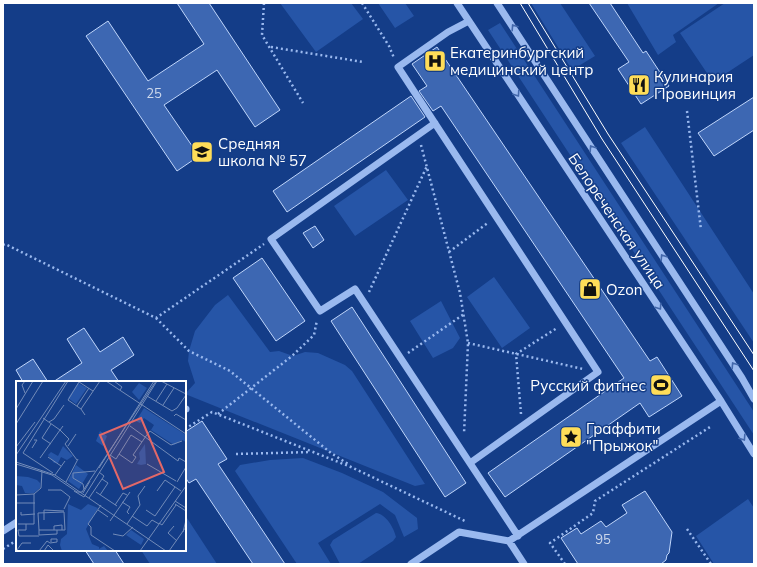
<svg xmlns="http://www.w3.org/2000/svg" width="757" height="567" viewBox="0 0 757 567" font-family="Mulish,sans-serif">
  <rect width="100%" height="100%" fill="#143d88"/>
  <path fill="#2655a7" d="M280,3H351L363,19L316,52Z
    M378,3H405L414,16L395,28Z
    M531,3H560L595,56L572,70Z
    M627,3H719L673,35L676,42L658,55Z
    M725,3H754V55L713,82L680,33Z
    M500,23L754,412V435L488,30Z
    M645,127L754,294V343L621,143Z
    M386,170L408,200L355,236L334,206Z
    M494,277L530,328L502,348L467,297Z
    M228,295L270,352L279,351L293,356L305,352L318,353L345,365L352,371L425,484L415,486L185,394L195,383L188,361L189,351L195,331L215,305Z
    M441,301L460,338L453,348L433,358L410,321Z
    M303,458L342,473L383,492L417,518L418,529L404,537L395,515L380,504L318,543L331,564H297L235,471L240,465L270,460Z
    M748,499L754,508V564H714L696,536Z
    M376,513C386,514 394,528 396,537L393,541L358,564H340L330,545L333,540Z
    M185,515L217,564H150L141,550H185Z"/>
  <path fill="#3d67b2" stroke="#c0d6fb" d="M177,3H209L280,110L255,127L217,70L164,105L199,156L177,171L86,36L108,21L148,81L204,44Z
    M589,3H610L643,53L646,51L669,86L641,104L618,69L629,62Z
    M437,47L650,361L657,357L682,396L649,417L640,403L505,497L488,473L624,378L441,106L433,111L419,91L427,86L412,64Z
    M411,96L425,117L287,212L273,191Z
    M754,97V130L714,156L698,133Z
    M315,226L324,240L313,248L303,233Z
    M262,258L305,321L276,341L233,278Z
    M352,307L466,483L445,497L331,321Z
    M84,328L100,352L123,337L134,355L111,370L119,382H53L82,363L67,339Z
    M33,359L48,382H23L16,370Z
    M202,421L227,459L218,464L285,564H253L196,479L189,483L185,477V432Z
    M645,491L672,532L669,553L667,555L666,560L661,564H578L561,538L577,528L581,534L601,521L606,527L627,513L622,505Z
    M85,550H115L124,564H94Z"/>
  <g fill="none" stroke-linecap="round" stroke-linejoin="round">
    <path stroke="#9ab9ef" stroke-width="2.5" stroke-dasharray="2 3" stroke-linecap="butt" d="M264,3L262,35L303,103
      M362,3L389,46L394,58
      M271,47L363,62
      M687,111L701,230
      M421,145L460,293L468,343L464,434
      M3,245L5,244L156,318L264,244
      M449,252L489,222
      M369,292L427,166
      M156,318L189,351L230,371L331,453L348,464
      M468,343L583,369
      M408,353L464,314
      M218,414L292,356L314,335L317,320
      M521,414L516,354L557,328
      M185,429L212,412L351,467L467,522
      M236,454L311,452
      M687,529L711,564
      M3,549L17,540
      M565,564L550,543L593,513L595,501L710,427"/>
    <path stroke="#9ab9ef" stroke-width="7" d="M457,3L721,401L754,454
      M497,3L742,378L754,399
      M469,21L448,32L398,67L598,372L470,463
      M435,123L271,239L320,311L355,289L518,536
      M185,409H186
      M3,531L17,522
      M509,541L524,564
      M411,564L459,532L509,541L721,401"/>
    <path stroke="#fff" stroke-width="1" d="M520,3L602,139L754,371
      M528,3L608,134L754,355"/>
  </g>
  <defs><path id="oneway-chevron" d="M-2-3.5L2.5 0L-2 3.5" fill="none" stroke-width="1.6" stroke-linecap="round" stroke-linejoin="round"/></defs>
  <g stroke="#4368ac">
    <use href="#oneway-chevron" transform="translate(514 27) rotate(-123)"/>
    <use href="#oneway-chevron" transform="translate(517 94) rotate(56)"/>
    <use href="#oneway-chevron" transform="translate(592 148) rotate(-123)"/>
    <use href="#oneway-chevron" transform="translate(663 257) rotate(-123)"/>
    <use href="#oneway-chevron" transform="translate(659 307) rotate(56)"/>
    <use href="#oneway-chevron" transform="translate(734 365) rotate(-123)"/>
    <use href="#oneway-chevron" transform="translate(743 438) rotate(57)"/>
  </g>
  <defs>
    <g id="hospital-square" transform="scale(1.15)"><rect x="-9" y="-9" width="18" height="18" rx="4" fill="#ffdd58" stroke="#143d88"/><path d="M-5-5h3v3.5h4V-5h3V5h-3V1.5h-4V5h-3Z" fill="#111"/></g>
    <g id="restaurant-square" transform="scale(1.15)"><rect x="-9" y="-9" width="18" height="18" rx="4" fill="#ffdd58" stroke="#143d88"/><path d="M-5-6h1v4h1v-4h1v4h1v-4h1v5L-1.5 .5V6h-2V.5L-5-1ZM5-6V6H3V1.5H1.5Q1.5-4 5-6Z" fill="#111"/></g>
    <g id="school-square" transform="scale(1.15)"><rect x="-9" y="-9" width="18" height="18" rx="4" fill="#ffdd58" stroke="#143d88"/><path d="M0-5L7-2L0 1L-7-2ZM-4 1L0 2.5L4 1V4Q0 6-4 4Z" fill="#111"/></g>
    <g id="shop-square" transform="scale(1.15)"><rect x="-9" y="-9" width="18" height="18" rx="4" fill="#ffdd58" stroke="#143d88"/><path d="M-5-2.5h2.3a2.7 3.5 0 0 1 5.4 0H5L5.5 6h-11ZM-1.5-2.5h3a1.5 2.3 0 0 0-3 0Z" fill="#111"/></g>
    <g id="stadium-square" transform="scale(1.15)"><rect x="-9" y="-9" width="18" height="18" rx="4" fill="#ffdd58" stroke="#143d88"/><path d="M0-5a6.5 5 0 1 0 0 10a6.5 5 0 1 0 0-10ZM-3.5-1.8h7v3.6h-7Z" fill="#111"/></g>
    <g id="sight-square" transform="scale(1.15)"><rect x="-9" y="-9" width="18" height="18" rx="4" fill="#ffdd58" stroke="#143d88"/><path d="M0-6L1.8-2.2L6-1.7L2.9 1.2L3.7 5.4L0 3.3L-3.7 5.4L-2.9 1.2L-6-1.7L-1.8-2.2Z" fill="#111"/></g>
  </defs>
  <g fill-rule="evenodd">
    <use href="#hospital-square" x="435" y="61"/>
    <use href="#restaurant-square" x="639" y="85"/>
    <use href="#school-square" x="202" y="152"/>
    <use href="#shop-square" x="590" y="289"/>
    <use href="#stadium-square" x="661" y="385"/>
    <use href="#sight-square" x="571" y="437"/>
  </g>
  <g text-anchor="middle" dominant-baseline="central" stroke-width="3" stroke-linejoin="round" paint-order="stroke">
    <g font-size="13" fill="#ced9ec">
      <text x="154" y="93">25</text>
      <text x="603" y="539">95</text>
    </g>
    <g font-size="15" fill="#fff" stroke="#143d88" text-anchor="start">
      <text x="450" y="52">Екатеринбургский<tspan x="450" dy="17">медицинский центр</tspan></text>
      <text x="654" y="76">Кулинария<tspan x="654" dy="17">Провинция</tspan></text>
      <text x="218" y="143">Средняя<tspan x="218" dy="17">школа № 57</tspan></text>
      <text x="606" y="289">Ozon</text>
      <text x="646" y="385" text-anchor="end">Русский фитнес</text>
      <text x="586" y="428">Граффити<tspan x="586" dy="17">"Прыжок"</tspan></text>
    </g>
    <g font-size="15" fill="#fff" stroke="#143d88">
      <text transform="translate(617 221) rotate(56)">Белореченская улица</text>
    </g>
  </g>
  <g transform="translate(16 381)">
    <rect width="170" height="170" fill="#143d88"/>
    <path d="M62,2L71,7L60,23L52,17ZM123,2L131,7L123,19L116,11ZM128,27L170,54V61L166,59L158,64L135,49L138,44L128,37L124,42L120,40ZM84,50L91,55L87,65L80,60ZM129,63L130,83L125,84L121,83L124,78L123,72ZM47,65L57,75L51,79L45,76L42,82H38L32,74L35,71L42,75ZM60,84L72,93L63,108L52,100ZM0,95L12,96L21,99L24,102V107L18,112H9L6,105L0,104ZM52,123L65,129L72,123L82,127L70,148L76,163L83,166V168L88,165L92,170H46L44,164L45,158L51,153ZM115,149L128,158L125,164L110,154Z" fill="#2655a7"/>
    <path fill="none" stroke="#728bb8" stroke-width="1" d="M90,0L170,53M98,0L106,6L104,9M145,0L170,13M9,12L6,4L9,0M131,15L156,30L161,27L170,14M140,20L151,3M147,24L158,7M61,25L73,7M0,28L17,0M65,28L84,0M69,34L65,28L52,19L63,1L77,10M158,35L160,33L170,39M33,41L38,38L48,24M0,43L27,0M47,45L44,49L53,58L49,63L61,79M114,45L162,80L163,77L170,81M130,55L134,50L155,64L166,60M35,63L26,57L35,43M52,65L60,53M0,66L19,41M16,67L21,59H18M103,73L116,82L120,76L117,74L130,55M0,74L50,0M94,74L100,78L115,54L126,61M32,76L45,85M24,77L44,49L27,37M0,81L39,94L150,170M0,83L36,94L61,111H66L140,0M131,83L160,100M83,87L138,0M83,91L88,95L86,98L92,102L84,114M37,92L7,72L52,0M39,94L49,80M50,101L62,78M161,101L170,86M68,108L67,103L57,97V92L79,90M32,109H45L54,116L48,128M58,110L68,116L141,0M141,110L149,99L165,110M80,111L101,125M67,112L74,100M0,114L18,113M73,117L86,98M159,120L170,127M106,121L114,126L111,131L113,133M0,122H19M159,123L170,130M85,124L72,143L75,146V154L99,170M99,124L107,112L111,114M82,129L92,136M130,129L139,135L159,106M5,131V134L19,133M22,132L48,131L49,149H23ZM116,135L131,145L136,139L143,143M28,139V129L48,130M94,140L114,111M143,142L146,144L160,124M2,143H18M10,143V149H2L3,155H23M18,143V113L25,107L26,90M111,143L124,124L122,115L129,105M158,145L152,152L161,160M23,149V154L41,153V149M38,149V145L46,144V149M167,151L170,139M97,153L107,155L117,146M1,169L6,162H15M23,170L31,160L34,162L41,161V158H35V161M28,170L32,164L38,170M124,170L170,105M153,170L170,146"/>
    <path fill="#e26868" fill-opacity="0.15" stroke="#e26868" stroke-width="2" d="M125,37L148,91L107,108L84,54Z"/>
    <rect width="170" height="170" fill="none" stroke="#fff" stroke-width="2"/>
  </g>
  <rect width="757" height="567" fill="none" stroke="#ffffff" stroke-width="8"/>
</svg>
